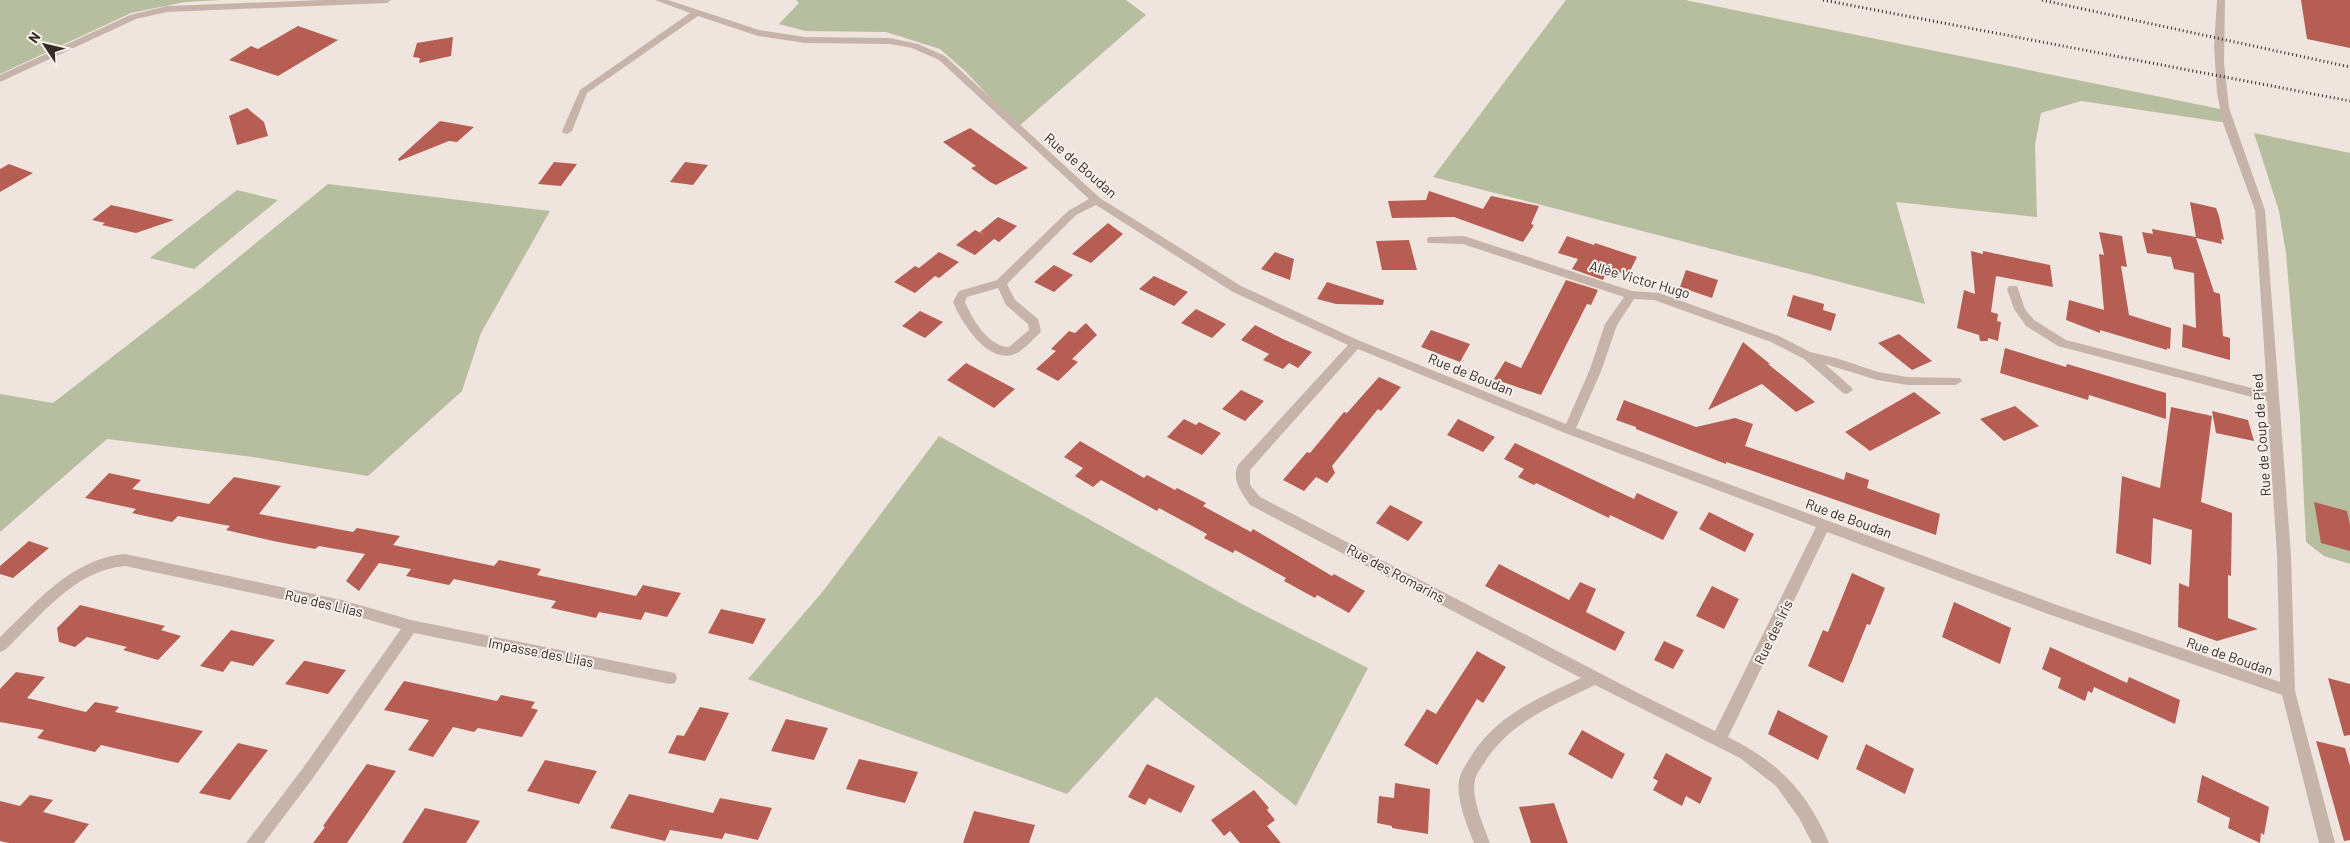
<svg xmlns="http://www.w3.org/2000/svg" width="2350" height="843" viewBox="0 0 2350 843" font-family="Barlow,sans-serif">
  <rect width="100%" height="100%" fill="#efe5de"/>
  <path fill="#b7bd9f" d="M0,0H223L185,2L131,13L0,74Z
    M796,0H1126L1146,15L1018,127L965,71L940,49L886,32L805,31L779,24L799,3Z
    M1566,0H1685L2225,110L2228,123L2081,101L2041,113L2035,145L2037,217L1896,202L1925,304L1433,177Z
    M2254,133L2350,153V564L2324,556L2306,542L2300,418L2286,253L2279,211Z
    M328,184L550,211L481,333L462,391L368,476L253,457L107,439L0,532V394L53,403L201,288Z
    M237,190L278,200L194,269L150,258Z
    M939,436L1242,604L1368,668L1296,806L1156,697L1067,794L748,679L824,590Z"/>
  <path fill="#b75e54" d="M2301,0H2350V48L2307,39Z
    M298,26L338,40L278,76L229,60L251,46L258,49Z
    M453,37L451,56L419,63L420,58L413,57L417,43Z
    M247,108L264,122L268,136L237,145L229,116Z
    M440,121L474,127L457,142L449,141L399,161L398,159Z
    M970,128L1028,168L996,185L990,182L971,168L976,166L943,142Z
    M554,162L577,164L561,186L538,184Z
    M685,162L708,165L693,185L670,182Z
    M9,164L33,173L0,192V169Z
    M1429,191L1483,209L1491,196L1539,206L1531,224L1534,225L1523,242L1454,217L1392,218L1388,201L1426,200Z
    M2190,202L2216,208L2219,216L2224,240L2221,239L2222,244L2196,238L2214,292L2220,294L2223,336L2230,338V360L2182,347L2183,324L2196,328L2194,273L2174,269L2171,257L2147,253L2142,232L2153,234L2152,229L2196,237Z
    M111,205L129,209L174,220L136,233L102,225L105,223L92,220Z
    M998,217L1017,226L999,242L994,239L975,255L956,245L975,230L985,235L980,232Z
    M1108,223L1123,234L1091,263L1072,254Z
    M2099,232L2122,236L2127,267L2121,266L2129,315L2171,328L2170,349L2167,348V350L2100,330V333L2066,320L2069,300L2104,310L2099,254L2104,255Z
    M1567,236L1594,245L1595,243L1637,257L1628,275L1608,269L1603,280L1572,269L1578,259L1558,253Z
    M1409,240L1417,270H1382L1376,241Z
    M1971,251L1983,254V251L2050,265L2053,287L1996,276L1991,312L1998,314L1997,321L2001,322L1998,341L1988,338V341H1980L1979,335L1957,328L1964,290L1975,294Z
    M939,252L959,262L939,278L935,276L915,293L894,282L915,266L919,268Z
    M1275,252L1294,259L1290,280L1261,269Z
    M1054,265L1073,275L1054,292L1034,282Z
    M1686,270L1718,280L1712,298L1680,287Z
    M1154,276L1188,292L1174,306L1139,289Z
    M1566,280L1598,290L1591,305L1587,304L1541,395L1494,379L1505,361L1521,368Z
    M1327,282L1384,300L1383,305L1336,304L1317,299Z
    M1793,295L1824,304L1823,310L1836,314L1831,331L1787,316Z
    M1196,309L1226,324L1212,338L1181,323Z
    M920,311L943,322L925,338L902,326Z
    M1086,323L1097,335L1072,359L1078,362L1058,381L1036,369L1056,351L1051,349L1069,331L1075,333Z
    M1255,325L1283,339L1312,352L1298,368L1289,363L1283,369L1263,360L1269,354L1241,340Z
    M1431,330L1470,344L1460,362L1421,347Z
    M1899,334L1932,361L1912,370L1878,343Z
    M1743,342L1770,364H1768L1815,402L1796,412L1762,384L1708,410Z
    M2005,348L2066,367L2067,364L2166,393V419L2089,395L2088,400L2000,373Z
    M966,363L1015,389L994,408L947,380Z
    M1379,377L1401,387L1381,411L1378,409L1332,466L1335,473L1327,483L1316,477L1304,491L1283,480L1307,452L1310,453L1344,412L1347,413Z
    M1241,390L1264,401L1245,421L1222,409Z
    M1914,392L1941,413L1870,451L1845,432Z
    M1624,400L1696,427L1735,418L1753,424L1745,446L1844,480L1846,472L1869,480L1867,488L1940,514L1936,535L1750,470L1726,462V464L1636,429V427L1616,420Z
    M2015,406L2039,426L2004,441L1980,419Z
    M2171,407L2212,416L2201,502L2232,513L2231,576L2228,575V618L2258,629L2217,641L2178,627L2179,583L2189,587L2192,530L2153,518L2151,565L2116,553L2122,476L2160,488Z
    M2212,411L2248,420L2254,441L2216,433Z
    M1184,419L1196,425L1199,422L1221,433L1202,455L1167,437Z
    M1458,419L1495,437L1483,452L1447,435Z
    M1080,441L1144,478L1147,475L1175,490L1177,488L1206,503L1203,506L1251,532L1253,529L1332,576L1334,574L1365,591L1349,613L1317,595L1315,598L1284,581L1286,578L1235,550L1233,553L1204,538L1207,534L1159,508L1157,511L1101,480L1093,487L1075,476L1083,468L1064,457Z
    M1515,443L1634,499L1637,493L1678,512L1663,540L1610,515L1609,518L1536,483L1534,485L1518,477L1524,469L1504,459Z
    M109,473L141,480L132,489L209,504L234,477L281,486L259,514L353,532L357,528L400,536L393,545L494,566L499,560L541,569L537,575L636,596L643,585L681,593L667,617L645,612L641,620L599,612L596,618L551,608L556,601L454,579L449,585L406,576L411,569L379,563L359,591L346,581L365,554L319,546L315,549L273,541L226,530L230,526L178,516L172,522L132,513L136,509L85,498Z
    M2314,502L2347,511L2350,525V551L2321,543Z
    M1390,505L1423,522L1408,541L1376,523Z
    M1709,512L1754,534L1745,552L1699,529Z
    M29,541L49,548L13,578L0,574V566Z
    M1499,564L1569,600L1580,582L1596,589L1586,612L1625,632L1615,651L1485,586Z
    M1852,573L1885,588L1870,625L1867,624L1843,683L1808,666L1823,630L1828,632Z
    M1712,586L1739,599L1724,629L1696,616Z
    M1954,602L2011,628L2000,664L1942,637Z
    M80,605L165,626L161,630L181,636L158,660L123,650L127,647L87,637L75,647L59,642L57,628Z
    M721,609L766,619L753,644L708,633Z
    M231,630L275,640L253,666L231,661L223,672L200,666Z
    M1664,641L1684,650L1673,669L1654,660Z
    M2050,647L2127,683L2129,677L2180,700L2175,724L2094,687L2092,693L2088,691L2085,701L2058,688L2061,678L2042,669Z
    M1477,651L1506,667L1483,703L1477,699L1437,765L1404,745L1427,709L1436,714Z
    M304,661H306L346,670L328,694L285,684Z
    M16,672L45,677L27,698L86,712L95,702L119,707L115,712L203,731L178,763L101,745L95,752L37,738L44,730L0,722V689Z
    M2328,678L2350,684V735L2344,736Z
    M404,681L497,701L501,695L521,699L535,702L531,708L538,710L522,737L478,728L474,732L453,727L433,757L408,750L429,720L384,710Z
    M700,707L729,713L705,761L668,753L677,735L684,736Z
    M1778,710L1828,736L1818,760L1768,734Z
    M786,719L828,728L814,760L771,751Z
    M1582,730L1625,754L1612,779L1568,754Z
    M2316,741L2345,748L2350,766V840L2344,841Z
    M238,743L268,750L230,800L199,793Z
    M1866,744L1914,769L1905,794L1856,769Z
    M1666,753L1712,778L1700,804L1686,796L1682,806L1653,790L1658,781L1653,778Z
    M859,759L918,772L905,803L846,789Z
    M545,760L597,771L579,804L527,791Z
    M367,764L396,771L347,843H313L325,827L323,826Z
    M1147,764L1195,786L1181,813L1149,798L1145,805L1128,797Z
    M2202,775L2269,807L2264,835L2261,833L2260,843L2228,828L2230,818L2197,802Z
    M1395,783L1430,789L1428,834L1392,828V826L1377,823L1379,796L1394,798Z
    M1254,790L1269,808L1267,810L1275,820L1267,826L1281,843H1240L1230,831L1224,836L1211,820Z
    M629,794L713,813L720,798L772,808L758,840L725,833L722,839L670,830L665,841L610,828Z
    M30,795L53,800L43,812L89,824L74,843H9L0,841V801L20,806Z
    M1554,803L1568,843H1531L1519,807Z
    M425,808L480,821L466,843H402Z
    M974,811L1035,825L1029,843H963Z"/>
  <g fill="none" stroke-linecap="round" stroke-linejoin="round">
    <path fill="#c6b4ab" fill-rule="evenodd" d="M322,0H391L387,3L167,12L136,19L0,82V75L130,15L167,6Z
      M655,0H668L759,30L805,37L890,38L918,44L945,56L1100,198L1241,286L1360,341L1566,424L1590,369L1605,324L1624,297L1463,244L1428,243L1427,240L1428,237L1464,236L1632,291L1659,293L1779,336L1810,352L1836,358L1878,372L1907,377L1960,378L1962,381L1956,385H1907L1877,380L1825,364L1851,387L1853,390L1847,394L1843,393L1804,359L1771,342L1654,300L1634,299L1617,325L1602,369L1576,428L2057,605L2280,682L2277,555L2267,401L2058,346L2026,326L2014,309L2007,289L2009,286H2017L2025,309L2034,320L2066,340L2267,392L2255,210L2223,123L2217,93L2214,46L2217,0H2225L2224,62L2229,108L2265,210L2291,555L2295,691L2335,843H2319L2282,695L2048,614L1827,532L1728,737C1778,762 1807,791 1829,843H1812L1799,818L1776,786L1740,758L1595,685C1554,705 1512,721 1486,760C1483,766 1476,773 1475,780C1471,799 1484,826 1490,843H1474C1467,825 1456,800 1459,780C1461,770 1468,762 1473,753C1500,713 1539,698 1581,678L1250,505C1242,493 1231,480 1238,465L1348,345L1233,292L1096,205L1076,215L1007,284L1015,300L1038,319L1041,331L1039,334C1032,340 1023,351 1015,354C988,365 961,322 953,302L959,291L997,280L1068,211L1089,199L939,60L912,48L890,44L805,43L758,36L698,16L587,93L572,131L567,134L563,133L562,131L580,90L690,13ZM998,288L1006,305L1028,324L1029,330L1009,347C989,347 972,319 965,302L967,297ZM1358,349L1565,433L1816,527L1715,731L1640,694L1260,497L1250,485V470Z
      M125,554L342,600L411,620L670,672L675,673L677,678L675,683L670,684L414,633L313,778L264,843H246L303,768L401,629L342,612L125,566C74,570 40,617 5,650L0,652V637C37,602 71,559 125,554Z"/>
    <path stroke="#352b29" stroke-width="3" stroke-dasharray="1 3" stroke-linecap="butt" d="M1823,0L2350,101
      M2042,0L2350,67"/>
  </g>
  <g text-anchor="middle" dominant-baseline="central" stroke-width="4" stroke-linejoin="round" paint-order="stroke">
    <g font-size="14" fill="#352b29" stroke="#f7efea">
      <text transform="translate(1081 165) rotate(41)">Rue de Boudan</text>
      <text transform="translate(1640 279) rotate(16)">Allée Victor Hugo</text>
      <text transform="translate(1471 374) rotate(22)">Rue de Boudan</text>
      <text transform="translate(2261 435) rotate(-94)">Rue de Coup de Pied</text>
      <text transform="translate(1849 518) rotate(20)">Rue de Boudan</text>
      <text transform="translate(1396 573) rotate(28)">Rue des Romarins</text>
      <text transform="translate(324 603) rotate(13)">Rue des Lilas</text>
      <text transform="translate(1773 632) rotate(-64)">Rue des Iris</text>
      <text transform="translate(541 652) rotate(11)">Impasse des Lilas</text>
      <text transform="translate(2230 656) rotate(19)">Rue de Boudan</text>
    </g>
  </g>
  <g transform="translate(45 45) rotate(305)" stroke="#f7efea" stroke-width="4" paint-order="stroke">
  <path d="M0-4L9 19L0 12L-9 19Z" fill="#352b29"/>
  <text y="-8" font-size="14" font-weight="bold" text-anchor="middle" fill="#352b29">N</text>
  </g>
</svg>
